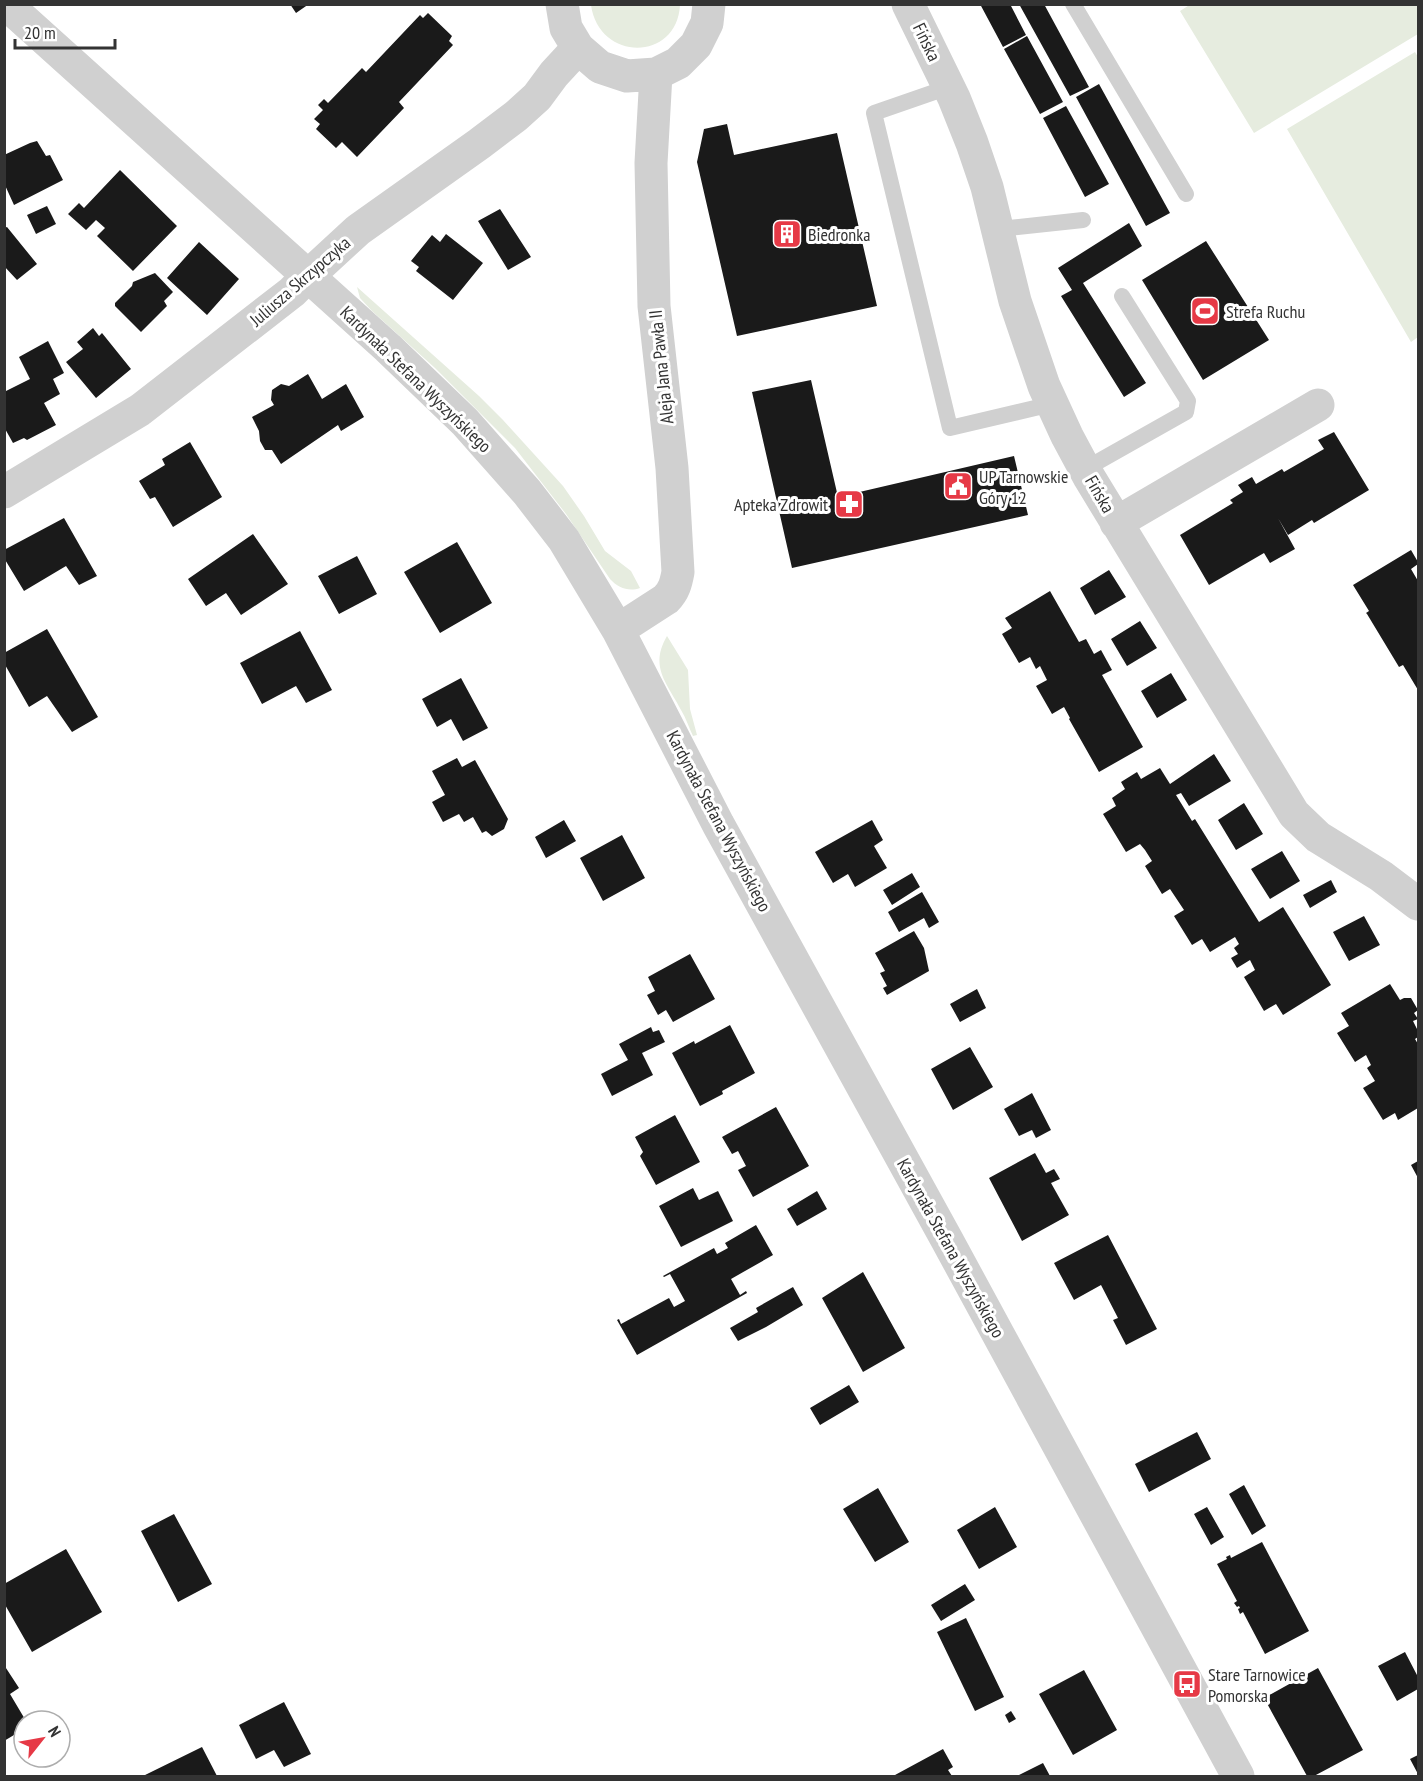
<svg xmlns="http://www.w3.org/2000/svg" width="1423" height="1781" viewBox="0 0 1423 1781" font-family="'PT Sans Narrow',sans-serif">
  <rect width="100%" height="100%" fill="#fff"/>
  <path fill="#e6ecdf" d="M1191,4L1418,5V34L1254,133L1180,11Z
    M591,5V4L680,5C677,62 599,62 591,5Z
    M1415,52L1418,57V337L1411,342L1287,129Z
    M357,287L479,396L503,420L563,486L584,516L605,551L631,571L640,588C629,592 618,588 610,579L566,514L515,448L435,368L372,311L360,298Z
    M667,636L688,670L690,709L697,735L693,736C689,728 686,718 681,710C667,683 649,667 667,636Z"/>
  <path fill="#1a1a1a" d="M290,4H309L296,13Z
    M980,4H1010L1026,35L1003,47Z
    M1019,4H1044L1089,87L1070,96Z
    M428,13L452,36L449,41L453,45L399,102L404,108L357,157L342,142L336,148L316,129L320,124L314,119L323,110L318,105L324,99L328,103L362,68L366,72L420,15L423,18Z
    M1027,36L1063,102L1040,114L1004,49Z
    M1099,84L1170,213L1146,226L1076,97Z
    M1066,106L1109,184L1085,197L1043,118Z
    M727,124L734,155L837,133L877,306L737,336L697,162L704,129Z
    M37,141L46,156L50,155L63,180L14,205L4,183V155L30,143Z
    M120,170L177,226L133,271L97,236L105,228L96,220L86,230L68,214L79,203L84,208Z
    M47,206L56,224L36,234L27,215Z
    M500,209L531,257L508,270L478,221Z
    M1129,223L1142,246L1083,283L1146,383L1124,397L1061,296L1072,290L1058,268Z
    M7,227L37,264L17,280L4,266V228Z
    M446,234L483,263L453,300L416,271L419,267L411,261L432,235L440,242Z
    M1206,241L1269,340L1203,380L1142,280Z
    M199,242L239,279L207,315L167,278Z
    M155,273L173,292L164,301L167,306L141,332L115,306V303L132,286L133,282Z
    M93,328L99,336L102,333L131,369L96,398L66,362L83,349L77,342Z
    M48,341L64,373L53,379L60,394L44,403L56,425L27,440L24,438L13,443L4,427V392L30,379L19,357Z
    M308,374L322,399L346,384L364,417L341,431L338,425L281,464L272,450H265L260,441L259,431L252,417L274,405L271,400L272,390L281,384L289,386Z
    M811,380L838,497L1014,456L1028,515L792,568L752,392Z
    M1334,432L1369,490L1314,523L1312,520L1288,535L1278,518L1295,549L1270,563L1264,553L1209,585L1180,535L1233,503L1230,500L1243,492L1238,485L1252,477L1256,484L1282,469L1284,472L1324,449L1318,440Z
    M190,442L222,497L173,527L155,497L150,499L139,481L165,465L162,459Z
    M64,518L97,576L79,585L66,566L24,591L4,558V550Z
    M253,534L288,584L241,615L226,593L206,606L188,579Z
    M457,542L492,603L440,633L404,572Z
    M1411,550L1418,562V564L1411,569L1418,581L1417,585L1418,587V690L1403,665L1399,667L1367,614L1366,613L1369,611L1353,585Z
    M357,556L377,594L339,614L318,576Z
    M1109,570L1126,597L1095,615L1080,588Z
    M1050,591L1079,642L1086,639L1094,654L1101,650L1112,670L1102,675L1143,747L1099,772L1069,719L1070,718L1064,707L1052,714L1036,686L1047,680L1040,666L1036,669L1030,657L1019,663L1002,634L1012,628L1005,618Z
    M1140,621L1157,648L1127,666L1111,639Z
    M47,629L98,717L72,732L47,696L29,707L4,663V653Z
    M300,631L332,690L306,703L296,686L262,704L240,663Z
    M1171,673L1187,700L1157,718L1141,691Z
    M461,678L488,728L463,741L451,719L437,727L422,699Z
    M1214,754L1231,781L1189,806L1181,793L1176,795L1192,821L1195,819L1259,922L1283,907L1331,985L1283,1015L1276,1004L1264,1011L1244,977L1255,970L1250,960L1237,968L1231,958L1238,954L1234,948L1239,944L1235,937L1210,952L1202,939L1192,945L1174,916L1184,910L1170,889L1162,894L1145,866L1152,861L1145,850L1140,844L1126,852L1103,814L1116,806L1112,798L1125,789L1121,782L1137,772L1141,779L1160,768L1170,784Z
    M457,758L462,767L475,760L508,819L504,829L492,836L486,831L482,833L473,817L464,822L459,814L443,822L432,802L445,795L432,771Z
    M1244,803L1263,834L1236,850L1218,820Z
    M564,820L576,841L546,858L535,837Z
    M872,820L883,840L874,846L887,868L855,887L848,874L833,883L815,852Z
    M622,835L645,878L603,901L580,858Z
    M1282,851L1300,881L1270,899L1251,869Z
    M912,873L920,887L892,905L883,890Z
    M1331,880L1337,892L1310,908L1303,895Z
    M922,892L939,922L929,928L924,918L899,932L888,912Z
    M1364,916L1380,945L1349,961L1333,932Z
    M914,931L924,948L929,971L887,995L883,988L887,986L880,973L885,971L875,953Z
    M690,954L715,999L673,1022L666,1010L658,1015L647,995L655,991L648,977Z
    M1390,984L1400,1000L1404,998H1411L1418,1010L1414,1013L1418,1019L1413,1021L1418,1031V1037L1415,1039L1418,1044V1108L1398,1120L1395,1113L1383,1120L1363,1088L1375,1081L1367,1068L1371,1065L1366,1055L1355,1062L1337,1033L1349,1026L1341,1013Z
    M977,989L986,1008L960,1022L950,1004Z
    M730,1025L755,1073L722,1091L723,1094L700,1106L672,1053L694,1041L695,1044Z
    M651,1027L653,1032L659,1030L665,1042L642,1053L653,1075L612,1096L601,1074L628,1060L619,1044Z
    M970,1047L993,1087L953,1110L931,1069Z
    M1032,1093L1051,1130L1036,1138L1032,1130L1019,1136L1004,1109Z
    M776,1107L809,1166L753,1197L738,1170L746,1166L738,1151L732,1154L722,1137Z
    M675,1115L700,1162L656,1185L640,1156L643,1152L635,1137Z
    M1035,1153L1046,1173L1054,1169L1060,1179L1051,1183L1069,1215L1022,1241L989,1178Z
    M1418,1161V1178L1411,1165Z
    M693,1188L699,1200L718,1191L733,1221L681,1247L659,1206Z
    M817,1191L827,1209L797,1226L787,1209Z
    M756,1225L773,1255L731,1279L740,1295L746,1291L747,1293L637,1355L617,1320L619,1319L621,1324L669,1298L674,1307L685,1301L670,1274L664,1277L663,1276L714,1248L717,1254L728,1248L725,1243Z
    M1108,1235L1157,1329L1126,1345L1113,1320L1118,1318L1101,1285L1074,1300L1054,1263Z
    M863,1272L905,1348L863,1372L822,1298Z
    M793,1287L803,1305L766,1327L738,1341L730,1328L758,1312L756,1308Z
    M849,1385L859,1402L820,1425L810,1408Z
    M1197,1432L1211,1459L1149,1492L1135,1464Z
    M1244,1485L1266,1526L1252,1535L1229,1494Z
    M878,1488L909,1542L875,1562L843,1509Z
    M995,1507L1017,1547L979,1569L957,1530Z
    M1207,1507L1224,1537L1211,1545L1194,1514Z
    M174,1514L212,1584L178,1602L141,1531Z
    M1262,1542L1309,1631L1265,1654L1243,1612L1240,1614L1238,1609L1240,1608L1239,1606L1237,1607L1234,1603L1237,1601L1217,1564L1227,1559L1226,1557L1230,1555L1231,1558Z
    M66,1549L102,1612L32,1652L4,1603V1584Z
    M965,1584L975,1600L941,1621L931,1605Z
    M966,1618L1004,1697L975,1711L937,1632Z
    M1405,1652L1418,1677V1689L1397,1701L1378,1666Z
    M4,1665L19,1688L10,1694L26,1721H24V1729L4,1741Z
    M1318,1668L1363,1750L1314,1776H1307L1264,1698Z
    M1084,1670L1117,1730L1073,1755L1039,1694Z
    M284,1702L311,1754L284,1767L274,1750L256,1759L239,1725Z
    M1011,1711L1016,1719L1009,1723L1005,1715Z
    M202,1747L217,1776H143Z
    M943,1749L953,1767L948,1770L952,1776H896L895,1775Z
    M1418,1755V1774L1410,1759Z
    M1043,1763L1050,1776H1017Z"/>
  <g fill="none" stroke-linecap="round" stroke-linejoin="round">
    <path stroke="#d0d0d0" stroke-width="16" d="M1073,4L1186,194
      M949,87L874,113L950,428L1052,404
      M999,229L1083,220
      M1085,469L1186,412L1188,401L1122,296"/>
    <path stroke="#d0d0d0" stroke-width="33" d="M908,4L954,98L972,143L987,187L1015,301L1044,386L1067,436L1089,477L1294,814L1318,837L1381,876L1418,904
      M4,492L140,410L292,292L308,276
      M1116,523L1318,405"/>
    <path stroke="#d0d0d0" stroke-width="33" d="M6,4L388,348L465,422L527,492L564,540L618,630L718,824L947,1240L1238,1776
      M562,4L566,28L578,48L600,67L627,76L656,74L678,63L696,45L707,23L709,4
      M308,276L358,230L479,144L516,116L537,97L554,74L578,48
      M618,630L666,599C674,591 676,583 678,572L672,468L654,306L651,163L656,74"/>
  </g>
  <defs>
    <g id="building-square" transform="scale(1.5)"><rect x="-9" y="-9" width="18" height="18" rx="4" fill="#e63946" stroke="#fff"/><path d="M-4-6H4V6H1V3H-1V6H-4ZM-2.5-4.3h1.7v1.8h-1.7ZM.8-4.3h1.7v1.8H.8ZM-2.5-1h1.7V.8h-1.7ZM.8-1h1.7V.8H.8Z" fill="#fff"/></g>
    <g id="stadium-square" transform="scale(1.5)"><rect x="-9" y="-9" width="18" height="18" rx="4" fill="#e63946" stroke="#fff"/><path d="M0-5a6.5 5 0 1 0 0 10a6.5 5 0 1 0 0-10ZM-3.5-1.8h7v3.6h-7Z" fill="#fff"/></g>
    <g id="civic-square" transform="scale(1.5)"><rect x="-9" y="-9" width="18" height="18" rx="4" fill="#e63946" stroke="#fff"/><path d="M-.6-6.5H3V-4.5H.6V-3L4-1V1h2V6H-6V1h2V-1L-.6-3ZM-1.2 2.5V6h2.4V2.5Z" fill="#fff"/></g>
    <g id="pharmacy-square" transform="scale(1.5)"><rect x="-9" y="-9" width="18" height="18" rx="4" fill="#e63946" stroke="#fff"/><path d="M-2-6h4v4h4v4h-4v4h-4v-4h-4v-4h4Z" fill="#fff"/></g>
    <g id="bus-square" transform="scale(1.5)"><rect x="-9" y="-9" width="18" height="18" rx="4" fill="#e63946" stroke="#fff"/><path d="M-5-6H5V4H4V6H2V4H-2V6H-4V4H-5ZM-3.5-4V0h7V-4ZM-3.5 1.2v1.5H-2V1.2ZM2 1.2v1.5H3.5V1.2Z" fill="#fff"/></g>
  </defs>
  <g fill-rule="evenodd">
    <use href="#building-square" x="787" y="234"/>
    <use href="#stadium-square" x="1205" y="311"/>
    <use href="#civic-square" x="958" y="486"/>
    <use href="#pharmacy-square" x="849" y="504"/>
    <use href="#bus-square" x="1187" y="1684"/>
  </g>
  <g text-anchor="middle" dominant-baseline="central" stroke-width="6" stroke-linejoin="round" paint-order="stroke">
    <g font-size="18" fill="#333" stroke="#fff">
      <text transform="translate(927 42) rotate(64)">Fińska</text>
      <text transform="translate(300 281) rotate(-41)">Juliusza Skrzypczyka</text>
      <text transform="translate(661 367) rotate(-96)">Aleja Jana Pawła II</text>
      <text transform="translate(416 379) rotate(44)">Kardynała Stefana Wyszyńskiego</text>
      <text transform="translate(1100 494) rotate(60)">Fińska</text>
      <text transform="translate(719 821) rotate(62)">Kardynała Stefana Wyszyńskiego</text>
      <text transform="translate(951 1248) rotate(61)">Kardynała Stefana Wyszyńskiego</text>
    </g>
    <g font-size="18" fill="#333" stroke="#fff" text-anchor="start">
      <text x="808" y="234">Biedronka</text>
      <text x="1226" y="311">Strefa Ruchu</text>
      <text x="979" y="476">UP Tarnowskie<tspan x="979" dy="21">Góry 12</tspan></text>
      <text x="828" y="504" text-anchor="end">Apteka Zdrowit</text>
      <text x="1208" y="1674">Stare Tarnowice<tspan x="1208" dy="21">Pomorska</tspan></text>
    </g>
  </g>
  <rect width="1423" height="1781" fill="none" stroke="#333333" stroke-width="12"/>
  <g transform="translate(42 1739) rotate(59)"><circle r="28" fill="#ffffff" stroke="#adadad" stroke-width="1.5"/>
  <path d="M0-4.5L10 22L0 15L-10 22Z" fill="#e63946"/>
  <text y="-9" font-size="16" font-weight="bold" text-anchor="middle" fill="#333333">N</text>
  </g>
  <path d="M15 39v9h100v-9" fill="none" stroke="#333333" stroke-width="3"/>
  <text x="24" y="39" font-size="18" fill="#333333" stroke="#ffffff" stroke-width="4.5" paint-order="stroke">20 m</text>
</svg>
